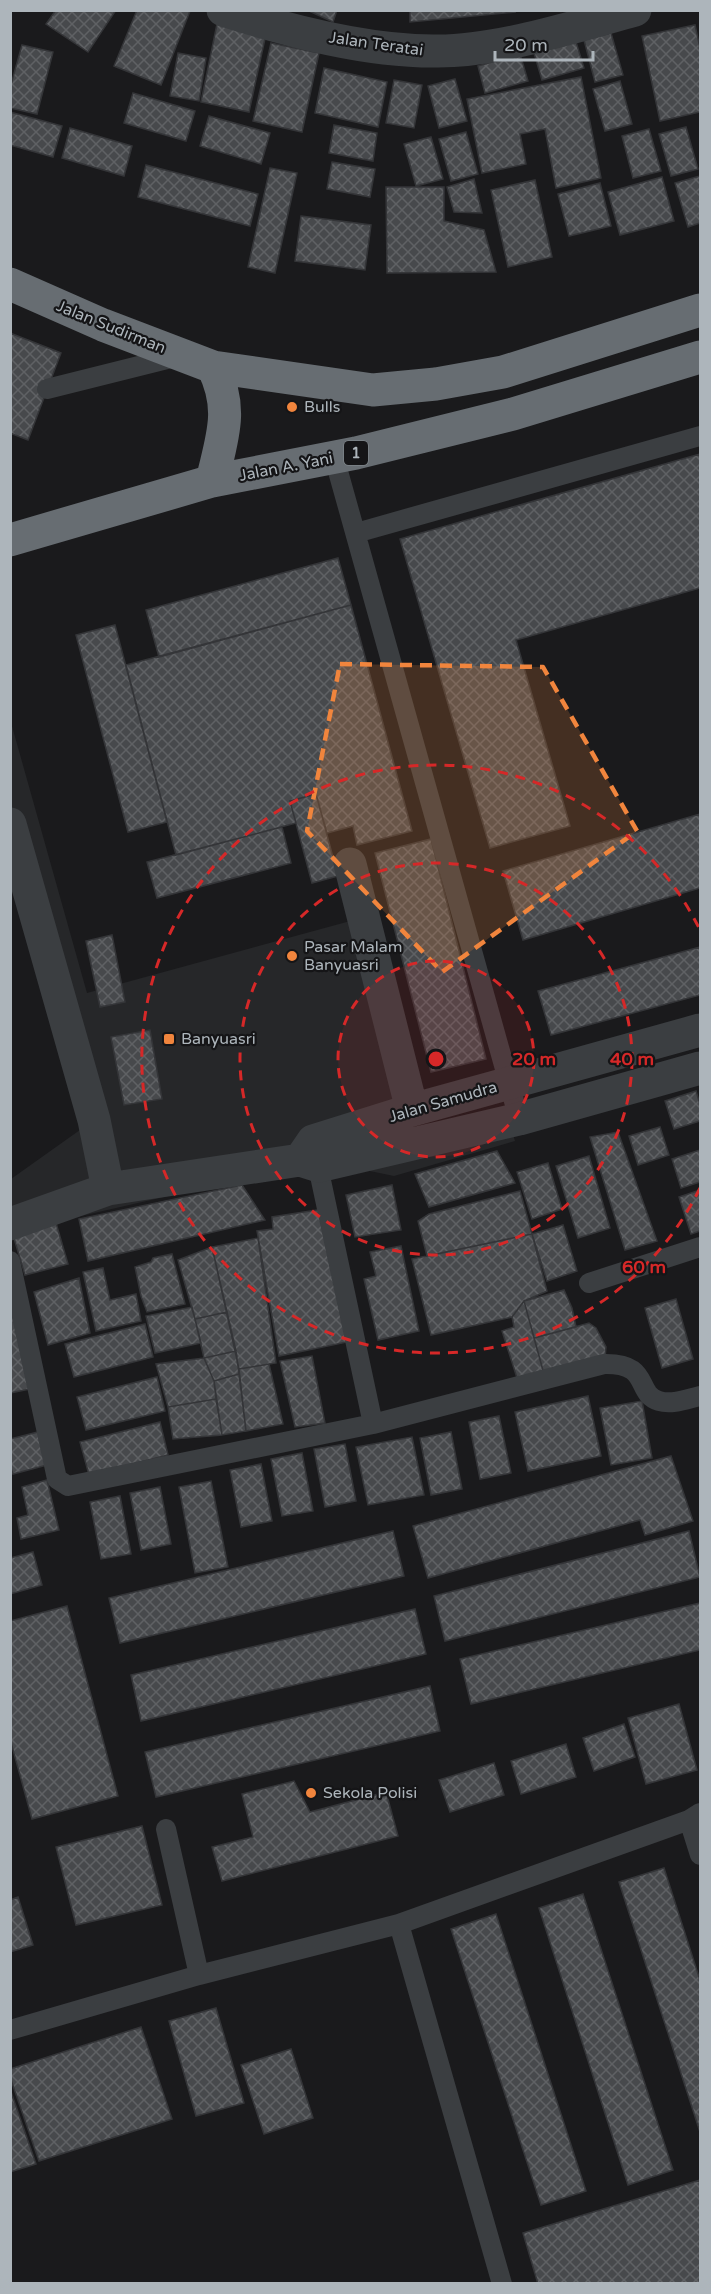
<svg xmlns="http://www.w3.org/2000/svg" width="711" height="2294" viewBox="0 0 711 2294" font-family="'Varela Round',sans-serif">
  <defs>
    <pattern id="building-cross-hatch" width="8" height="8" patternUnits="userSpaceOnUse" patternTransform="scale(1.5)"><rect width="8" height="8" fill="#47494c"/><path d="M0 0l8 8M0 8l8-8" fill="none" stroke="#5f6164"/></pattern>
  </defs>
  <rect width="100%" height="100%" fill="#1a1a1c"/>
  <path fill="#262729" d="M10,719L87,993L354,920L414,1132L505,1109L515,1141L394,1176L321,1161L11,1232V1179L94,1120L11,824Z"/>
  <path fill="url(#building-cross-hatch)" stroke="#343538" stroke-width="1.5" d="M56,10H116L88,52L46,24Z
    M137,10L190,11L161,85L114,66Z
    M307,10H337L333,22Z
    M410,10H514L515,12L410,22Z
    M217,24L266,34L249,112L201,102Z
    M695,25L700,48V112L660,121L642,36Z
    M611,33L623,75L595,82L584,40Z
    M576,42L584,68L542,80L534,53Z
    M271,43L319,53L302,132L253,121Z
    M22,45L53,52L37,114L10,108V88Z
    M178,53L206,58L199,101L170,96Z
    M520,54L528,81L485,93L478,66Z
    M324,68L387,82L378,127L315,113Z
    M581,77L601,178L556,188L545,129L520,134L526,164L482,173L467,99Z
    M455,79L467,121L439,128L428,86Z
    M394,80L422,85L414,128L386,123Z
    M620,81L632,124L605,131L593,89Z
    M133,93L195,111L186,141L124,123Z
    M10,112L62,126L53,157L10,145Z
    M209,116L270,133L261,164L200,146Z
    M334,125L377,133L373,161L329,153Z
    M686,127L698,169L671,176L659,134Z
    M70,128L132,146L124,176L62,158Z
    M649,129L661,171L633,178L622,136Z
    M466,132L478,174L451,181L439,139Z
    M431,137L443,179L416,186L404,144Z
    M332,162L375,169L370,197L327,189Z
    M146,165L258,194L250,226L138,197Z
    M270,168L297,173L275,273L248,267Z
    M700,176V223L688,227L675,183Z
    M662,177L674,221L620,235L608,192Z
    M474,179L482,213L454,212L447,187Z
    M535,180L552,257L508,267L491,190Z
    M600,183L611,226L569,236L558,194Z
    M386,187H444V221L484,230L496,272L387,273Z
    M301,216L371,225L365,270L295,261Z
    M10,333L61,353L28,440L10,433Z
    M700,454V588L516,640L570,826L490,848L400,539Z
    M338,558L351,605L159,657L146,610Z
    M351,605L412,831L357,845L353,826L327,833L316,794L290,801L296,823L176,855L126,665Z
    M115,625L167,822L128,832L76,635Z
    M316,794L338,876L312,883L290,801Z
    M700,814V888L523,940L503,871Z
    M282,827L291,863L157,898L147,862Z
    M431,839L486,1059L431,1072L375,853Z
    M112,935L125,1002L100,1007L86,941Z
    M700,947V995L551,1035L538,991Z
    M150,1030L162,1099L124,1105L111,1037Z
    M696,1091L700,1104V1121L674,1129L665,1101Z
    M660,1127L669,1155L638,1165L629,1136Z
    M618,1132L657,1241L625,1250L590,1137Z
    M700,1150V1182L681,1188L672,1159Z
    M497,1151L515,1183L429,1207L415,1174Z
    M589,1156L610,1228L578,1238L556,1166Z
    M548,1163L562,1209L532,1219L517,1172Z
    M242,1185L265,1220L88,1261L79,1219Z
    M392,1185L401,1230L355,1237L346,1195Z
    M700,1190V1231L691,1234L679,1197Z
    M520,1191L532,1234L427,1256L418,1221L429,1214Z
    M323,1209L347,1342L279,1356L257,1231L273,1229L272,1217Z
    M56,1223L68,1264L25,1275L13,1235Z
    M563,1225L577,1271L547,1281L532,1234Z
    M532,1234L547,1291L524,1301L512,1317L431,1335L412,1259Z
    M258,1238L276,1363L239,1369L212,1247Z
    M401,1246L419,1331L378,1340L364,1279L376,1276L370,1252Z
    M212,1247L227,1312L195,1319L178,1260Z
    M172,1254L185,1304L147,1312L141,1296L135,1267L151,1262L153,1258Z
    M103,1268L110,1300L136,1294L141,1321L96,1331L83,1272Z
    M79,1278L90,1333L48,1345L34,1292Z
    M564,1290L572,1308L576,1327L534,1338L524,1301Z
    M676,1299L693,1359L662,1368L645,1308Z
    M524,1301L544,1374L518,1381L502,1331L514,1327L512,1317Z
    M10,1304L35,1388L10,1393Z
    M192,1307L201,1343L155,1353L146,1316Z
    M227,1312L236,1351L204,1358L195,1319Z
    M589,1323L596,1328L606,1347L605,1358L544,1374L534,1338Z
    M145,1324L153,1357L74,1377L65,1344Z
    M236,1351L239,1374L214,1381L204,1358Z
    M312,1356L325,1423L295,1427L280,1361Z
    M204,1358L214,1381L216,1399L168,1407L156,1364Z
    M269,1364L283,1424L246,1431L239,1369Z
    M239,1374L246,1431L222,1435L214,1381Z
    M157,1377L165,1411L86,1430L77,1397Z
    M588,1396L601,1456L528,1471L515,1412Z
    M216,1399L222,1435L173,1439L168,1407Z
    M642,1401L652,1458L611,1465L600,1408Z
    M499,1416L511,1473L480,1479L469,1422Z
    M160,1422L168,1455L89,1475L80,1442Z
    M38,1432L47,1465L13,1474L10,1466V1439Z
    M451,1432L462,1489L431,1495L420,1438Z
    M412,1437L424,1495L368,1505L356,1447Z
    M345,1444L356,1501L325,1507L314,1449Z
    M302,1453L313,1511L282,1516L271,1459Z
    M671,1456L693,1521L645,1535L640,1520L428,1578L413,1526Z
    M261,1464L272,1521L241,1527L230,1470Z
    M47,1480L59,1530L21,1539L17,1518L28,1515L22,1487Z
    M211,1481L228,1567L195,1573L179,1487Z
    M160,1487L171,1544L141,1550L130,1493Z
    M120,1496L131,1554L101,1559L90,1502Z
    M393,1531L404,1576L120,1643L109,1598Z
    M689,1531L700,1577L445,1641L434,1596Z
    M33,1552L42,1585L10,1594V1558Z
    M700,1603V1650L471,1704L460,1659Z
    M67,1606L118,1796L32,1819L10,1739V1621Z
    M415,1609L426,1654L141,1721L131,1675Z
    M430,1686L440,1731L156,1797L145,1752Z
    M679,1704L697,1770L646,1784L628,1718Z
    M624,1724L635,1757L594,1771L583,1738Z
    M566,1744L576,1777L521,1794L511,1761Z
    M494,1763L504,1795L450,1812L439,1780Z
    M294,1781L310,1812L386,1792L398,1836L222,1881L212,1847L253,1837L242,1794Z
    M142,1826L162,1905L76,1925L56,1847Z
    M664,1868L700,1980V2132L619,1882Z
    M583,1894L673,2170L628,2185L539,1908Z
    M18,1897L33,1945L10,1952V1900Z
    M496,1914L586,2191L541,2205L451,1929Z
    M216,2008L244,2103L196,2116L169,2021Z
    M141,2027L172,2119L39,2161L10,2077V2069Z
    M291,2049L313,2118L264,2134L241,2065Z
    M10,2089L36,2164L10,2172Z
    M700,2180V2284H538L523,2233Z"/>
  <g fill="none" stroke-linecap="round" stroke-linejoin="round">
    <path stroke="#3b3e41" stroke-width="20" d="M47,389L179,356
      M334,457L519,1119
      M356,533L700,436
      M316,1157L373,1424
      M10,1261L57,1479L68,1486L373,1424L604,1364C652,1363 634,1393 659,1401C672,1405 687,1399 700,1396
      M589,1283L700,1247
      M689,1820L700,1855
      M166,1829L199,1975
      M399,1924L502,2284
      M10,2030L199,1975L399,1924L689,1820L700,1813"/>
    <path stroke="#3b3e41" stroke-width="33" d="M223,10C289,31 368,52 438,51C499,51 576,26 635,10
      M10,824L94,1120L108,1189
      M350,864L412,1110
      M300,1160L313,1141L412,1110L700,1030
      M10,1224L108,1189L300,1160L319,1166L519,1119L700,1068"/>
    <path stroke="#676d72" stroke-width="33" d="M10,284L103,325L213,367L373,390L436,384L503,372L700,310
      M212,481C222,438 234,409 213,367
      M10,540L212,481L356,453L513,414L700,357"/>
  </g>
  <path fill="#f1853d" fill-opacity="0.2" stroke="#f1853d" stroke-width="4.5" stroke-dasharray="12 8" stroke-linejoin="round" d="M340,664L543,667L637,831L442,972L307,831Z"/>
  <circle cx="436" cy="1059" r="98" fill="#d62828" fill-opacity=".12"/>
  <g fill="none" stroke="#d62828" stroke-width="3" stroke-dasharray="10 8">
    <circle cx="436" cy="1059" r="98"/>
    <circle cx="436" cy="1059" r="196"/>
    <path d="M700 1188A294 294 0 1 1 700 930"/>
  </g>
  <g fill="#f1853d" stroke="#151517" stroke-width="2">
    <circle cx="292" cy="407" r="6"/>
    <circle cx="292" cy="956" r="6"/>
    <rect x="163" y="1033" width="12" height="12" rx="3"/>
    <circle cx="311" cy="1793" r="6"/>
  </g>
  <g text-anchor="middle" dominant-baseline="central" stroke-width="4.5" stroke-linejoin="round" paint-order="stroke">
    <rect fill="#151517" stroke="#7f858a" stroke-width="1.5" x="344" y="441" width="24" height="24" rx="4.5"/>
    <g font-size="15" font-weight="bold" fill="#adb5bb">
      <text x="356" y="453">1</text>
    </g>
    <g font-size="16" fill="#adb5bb" stroke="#151517">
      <text transform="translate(376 44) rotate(8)">Jalan Teratai</text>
      <text transform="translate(111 327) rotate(22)">Jalan Sudirman</text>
      <text transform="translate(286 467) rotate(-11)">Jalan A. Yani</text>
      <text transform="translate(443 1102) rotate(-16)">Jalan Samudra</text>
    </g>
    <g font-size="16" fill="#adb5bb" stroke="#151517" text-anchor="start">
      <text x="304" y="407">Bulls</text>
      <text x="304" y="947">Pasar Malam<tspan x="304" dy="18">Banyuasri</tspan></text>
      <text x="181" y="1039">Banyuasri</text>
      <text x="323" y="1793">Sekola Polisi</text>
    </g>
  </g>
  <circle cx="436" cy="1059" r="9" fill="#d62828" stroke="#151517" stroke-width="3"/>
  <g font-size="18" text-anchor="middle" font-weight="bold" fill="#d62828" stroke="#151517" stroke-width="4.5" stroke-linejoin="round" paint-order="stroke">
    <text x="534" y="1065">20 m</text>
    <text x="632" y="1065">40 m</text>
    <text x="644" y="1273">60 m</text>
  </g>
  <rect width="711" height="2294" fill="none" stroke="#adb5bb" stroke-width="24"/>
  <path d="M495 51v9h98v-9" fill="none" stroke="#adb5bb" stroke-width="3"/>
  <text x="504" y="51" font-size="18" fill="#adb5bb" stroke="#151517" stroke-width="4.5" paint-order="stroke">20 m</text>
</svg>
